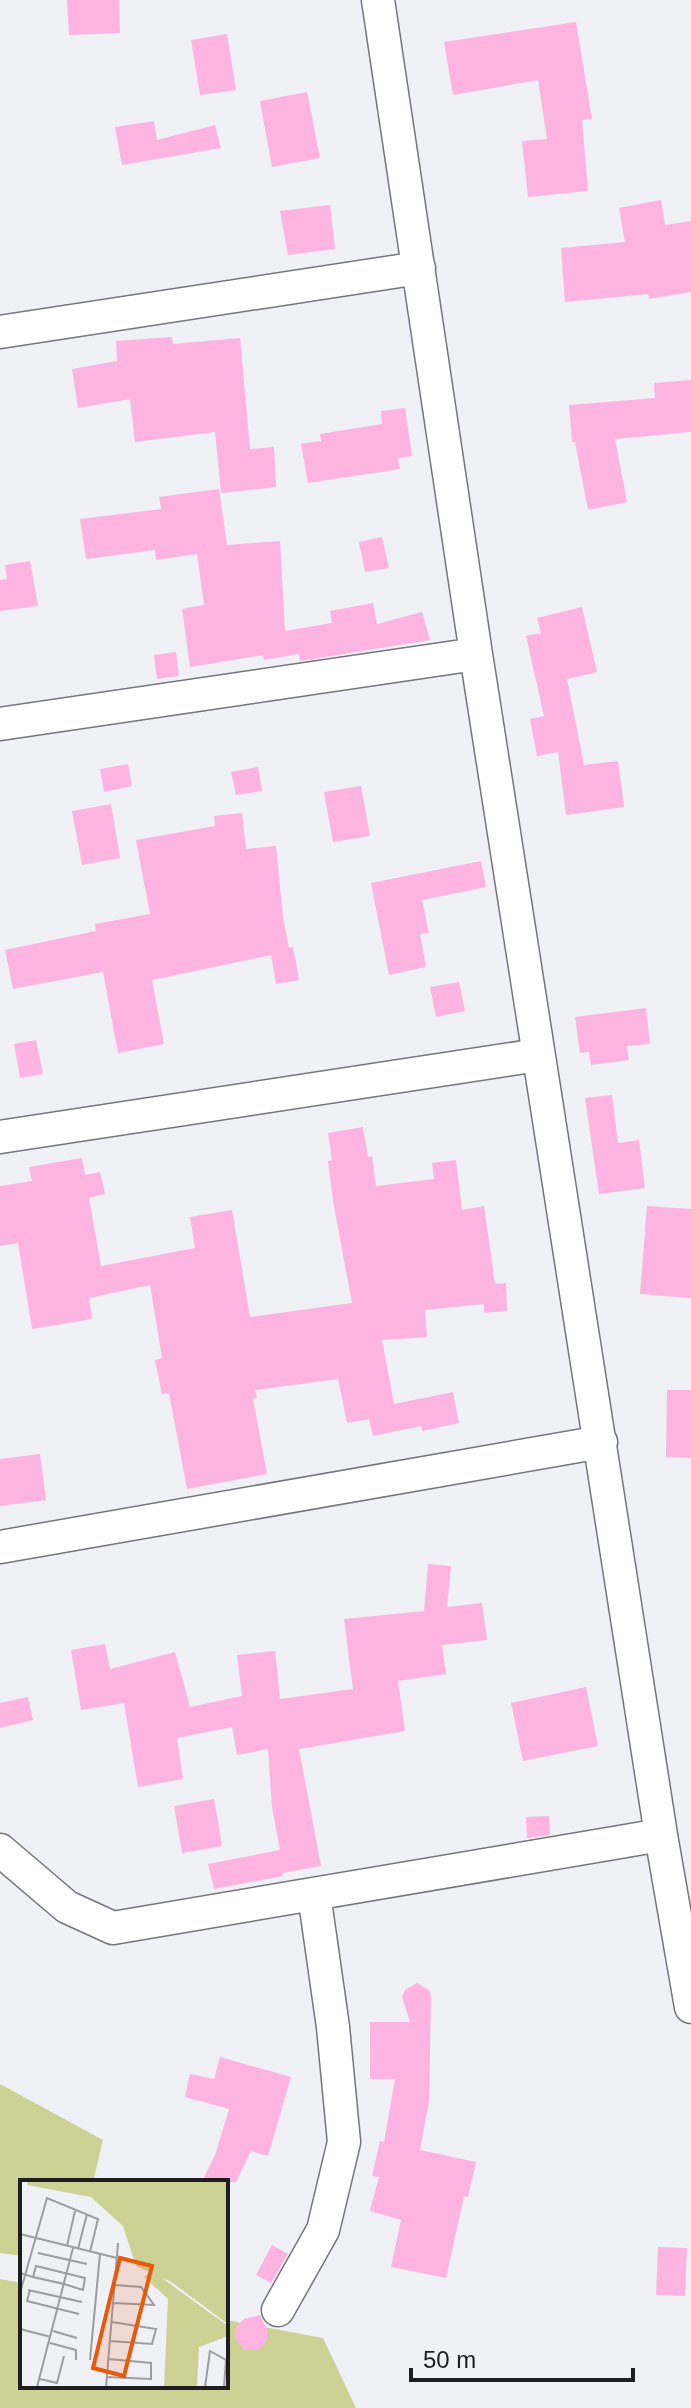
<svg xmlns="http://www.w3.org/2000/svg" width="691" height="2408" viewBox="0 0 691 2408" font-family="Helvetica,sans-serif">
  <rect width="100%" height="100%" fill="#f0f0f7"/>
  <path fill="#ccd293" d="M0,2084L103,2140L93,2182H22V2256L0,2253Z
    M0,2279L22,2283V2386H226V2320L323,2338L356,2408H0Z"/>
  <path fill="#fdb4e1" d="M67,0H119L120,33L69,35Z
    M576,22L592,119L582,120L588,191L528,197L522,141L547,139L538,80L453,95L444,42Z
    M227,34L236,90L200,95L191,40Z
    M307,92L320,158L272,167L260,101Z
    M154,121L157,140L215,125L221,148L122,165L115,127Z
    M661,200L665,225L691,221V292L649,299L648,294L565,302L561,248L625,242L619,208Z
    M330,205L335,249L288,255L280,211Z
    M172,337L173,344L240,338L250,449L274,447L276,487L221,493L215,432L135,442L130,399L78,408L72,369L117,361L116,341Z
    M691,380V432L615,439L627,502L588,510L575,442H572L569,405L655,398L654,383Z
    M405,408L412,456L398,458L400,469L308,483L301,444L321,441L320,434L382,424L381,411Z
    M219,489L227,545L280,541L285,631L332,623L330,611L373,603L377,624L422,612L430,640L300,661L299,654L264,660L263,655L190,667L182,609L204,605L197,554L156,560L155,550L86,559L80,519L161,509L159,497Z
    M382,537L389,568L365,572L359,542Z
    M30,561L38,606L0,611V580L7,579L5,565Z
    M582,607L597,672L567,679L584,765L618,761L624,807L566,815L558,752L537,756L530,719L544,716L526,636L541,633L537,618Z
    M176,652L179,676L157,679L154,655Z
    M128,764L132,786L104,792L100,769Z
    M258,767L262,791L236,795L231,772Z
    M361,786L370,836L333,842L324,792Z
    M111,804L120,858L82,865L72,811Z
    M242,813L246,849L276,846L283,917L289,948L293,947L299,980L276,984L271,955L152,980L164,1044L118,1053L103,972L13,989L5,950L96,931L95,924L150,914L136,840L215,826L214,816Z
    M481,861L486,887L422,900L429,933L420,934L426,967L389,975L371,883Z
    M459,982L465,1011L436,1017L430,987Z
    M646,1008L650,1044L627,1046L629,1060L591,1065L589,1052L580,1053L575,1017Z
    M36,1040L43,1074L20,1078L14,1044Z
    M612,1095L618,1143L639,1140L645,1188L599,1194L585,1098Z
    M363,1127L368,1157L372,1156L376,1186L434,1179L432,1163L456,1160L462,1210L484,1206L495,1284L506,1283L507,1311L484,1313V1304L425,1310L427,1337L382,1340L394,1404L453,1392L459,1423L422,1431L421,1426L373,1436L369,1419L347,1423L338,1379L255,1390L257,1398L253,1399L267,1474L187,1489L169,1393L162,1394L155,1360L162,1358L150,1285L89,1298L92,1319L32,1329L18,1243L0,1246V1186L32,1181L29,1167L82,1158L85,1175L100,1172L105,1194L89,1198L101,1266L195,1248L190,1217L232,1210L250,1317L352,1303L333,1201L328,1161L332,1160L328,1133Z
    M647,1206L691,1209V1298L640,1294Z
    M667,1390H691V1458L666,1457Z
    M40,1454L46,1500L0,1506V1459Z
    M428,1564L451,1566L447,1607L482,1603L487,1640L442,1645L446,1674L398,1681L405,1731L299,1749L321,1866L282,1873L283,1876L214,1889L208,1864L280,1850L272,1807L268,1749L237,1755L232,1727L177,1738L183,1779L138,1787L124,1703L81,1710L71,1650L105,1644L110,1669L175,1652L190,1707L242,1696L237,1655L275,1651L280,1699L353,1689L344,1619L424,1611Z
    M586,1687L598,1746L523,1761L511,1703Z
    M28,1697L33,1720L0,1728V1703Z
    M214,1799L222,1846L182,1853L174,1806Z
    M549,1816L550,1835L527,1838L526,1817Z
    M417,1983L429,1990L431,1997L429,2101L420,2150L476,2162L468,2197L464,2196L446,2278L391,2267L401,2220L370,2211L379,2177L372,2176L380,2141L384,2142L395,2079H370V2022H410L402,1997L405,1990Z
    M220,2057L291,2077L268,2156L251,2151L236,2182H202L216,2153L229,2109L185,2097L190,2074L214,2079Z
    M272,2245L288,2254L271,2283L256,2275Z
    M658,2247L687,2248L685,2296L656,2295Z
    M260,2315L267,2329V2341L260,2349L244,2350L235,2338L236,2327L244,2319Z"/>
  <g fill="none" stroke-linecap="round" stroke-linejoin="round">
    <g stroke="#75757b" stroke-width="35">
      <path id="minor" d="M378,0L476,654L661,1835L691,2007
        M0,332L419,268
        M0,724L476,654
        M0,1137L538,1055
        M0,1547L601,1442
        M0,1850L67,1907L113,1928L661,1835
        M278,2310L323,2230L344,2142L333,2027L314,1894"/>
    </g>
    <use href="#minor" stroke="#fff" stroke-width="32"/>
  </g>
  <g transform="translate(20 2180)">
    <rect width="208" height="208" fill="#f0f0f7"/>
    <path d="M8,1H208V144L150,101L142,98L208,146V156L179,167L177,207H144L148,119L124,97L130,92L116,86L103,46L71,17L7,5Z" fill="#ccd293"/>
    <path fill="none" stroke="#9c9ca1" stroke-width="2" d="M0,54L97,78M47,66L55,31M58,69L67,34M18,73L67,84M0,93L13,97L44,104L63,110L65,98L16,86L13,97M8,110L62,122M10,110L7,121L59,134M0,113L27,18L78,39L70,72M93,123L134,125L121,107L95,105M0,149L31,157M33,151L57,158M90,161L132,164L136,149L92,142M30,163L56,170V180M70,180L80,74M87,197L131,199V183L88,179M20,199L37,203L44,176M17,207L53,68M86,207L98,63M185,207L190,171L206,180L204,207"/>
    <path fill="#e8590c" fill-opacity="0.15" stroke="#e8590c" stroke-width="4" d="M100,78L132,86L104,196L73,188Z"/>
    <rect width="208" height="208" fill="none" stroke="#1e1e21" stroke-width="4"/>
  </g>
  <path d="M411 2368v12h222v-12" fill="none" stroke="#1e1e21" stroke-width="4"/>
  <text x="423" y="2368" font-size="24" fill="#1e1e21" stroke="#f0f0f7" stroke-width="6" paint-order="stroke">50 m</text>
</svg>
